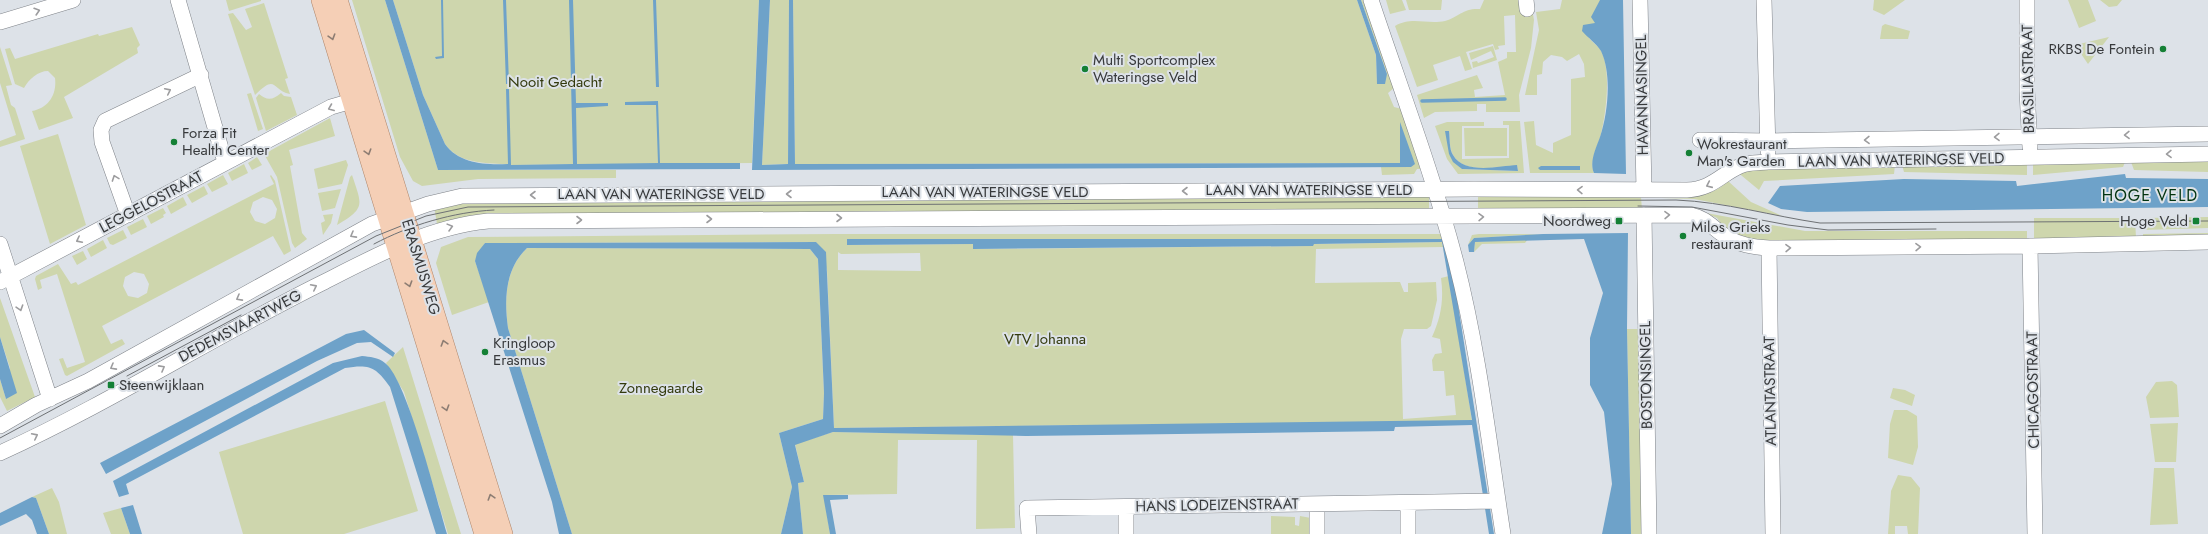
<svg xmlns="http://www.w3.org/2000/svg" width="2208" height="534" viewBox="0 0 2208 534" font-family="Jost,sans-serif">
  <rect width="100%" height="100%" fill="#dde2e8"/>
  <path fill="#ced6ad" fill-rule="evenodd" d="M226,0H261V1L229,11Z
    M352,0H385L438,170H616V178L478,179L422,186L413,181L400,157Z
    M393,0H759L752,163L511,165C488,162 461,166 445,144L423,95Z
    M770,0H789L788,164L762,165Z
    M793,0H1357L1376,55L1377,83L1387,74L1361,0H1365L1394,88L1388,93L1394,107L1402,109L1422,169H1417L1414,174L1382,175L1381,167H1411L1400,124V163L795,164Z
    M1386,0H1402L1406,10L1390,14Z
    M1406,0H1442L1441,10H1409Z
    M1484,0H1523L1532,9L1534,20L1531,48L1519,95L1520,112H1486V104H1477V111L1435,112L1424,118L1417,95L1477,75L1483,88L1474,90L1475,97L1505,95L1498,62L1507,58V52H1516L1515,15L1504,16L1505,45L1498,46L1499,49L1495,50L1493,44L1466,52L1472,69L1465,71L1460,56L1433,65L1438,80L1417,87L1395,26C1412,16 1427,25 1445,21C1459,17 1463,8 1480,9Z
    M1562,0H1600L1601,31L1589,38C1592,42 1597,45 1600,49C1612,67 1606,114 1601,134C1598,146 1589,161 1594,173H1530L1524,122L1534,121L1536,145L1553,153V143L1571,135V79L1585,77L1584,64L1579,54L1567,61L1562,57L1551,55L1543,62L1542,74L1537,75V95H1525L1539,30L1536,12L1560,9Z
    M1874,0H1905L1884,15L1873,10Z
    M2068,0H2088L2096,21L2079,28Z
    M2100,0H2122L2117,6L2109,7Z
    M264,3L288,78L285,79L290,94C271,90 277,73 255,95L228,14L233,13L246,30L252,27L245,9Z
    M1885,24L1910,31L1908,39H1880L1882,26Z
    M132,27L140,45L137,48L138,53L64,97L73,118L39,130L32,111C49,108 57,94 55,78L48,71C38,71 29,79 24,88L15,84L5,49L10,48L15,59L98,34L99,36Z
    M2109,37L2088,64L2075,45Z
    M1493,46L1497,60L1473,68L1472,62L1477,61L1478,63L1494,57L1491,51L1471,60L1469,53Z
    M0,47L12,85L6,86L11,105L15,108L25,139L0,147V141L16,135L0,83Z
    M251,93L263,129L258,131L247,94Z
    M281,93L284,96L291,97L297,115L266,131L256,98L259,94C267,101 273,100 281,93Z
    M330,118L335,136L289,150L293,165L290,166L302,233L307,239L295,248L292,243L277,177L264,154Z
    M1503,121H1520L1524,173L1458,174L1447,159L1435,126L1447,122H1484V126H1462V159L1509,158V125H1503ZM1449,131C1450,138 1449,148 1453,155C1464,175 1498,166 1517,166L1518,171L1462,169L1449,154Z
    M1464,128H1507V156H1465Z
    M58,134L86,225L50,244L20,146Z
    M257,157L262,165L252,170L248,163Z
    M346,160L348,165L342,184L318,189L314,169Z
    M2208,161V172L2134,170L2131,162Z
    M2125,162L2123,167L2033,175V163Z
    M2027,163V175L1904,172L1902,165Z
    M244,164L248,173L232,181L228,173Z
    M1895,165L1894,174L1764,181L1759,190L1736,171L1752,169Z
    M223,175L228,184L212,192L207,184Z
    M271,175L275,181L291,251L284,255L273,236L102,326L111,344L122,339L125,344L67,376L65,375L59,359L63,358L67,368L85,362L57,274L40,280L42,288L38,290L35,279L36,276L58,264L71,284L76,282L78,285L274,184L270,176ZM263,197L272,200L277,209L275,218L265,224L255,221L250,212L253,202ZM134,272L144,274L149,284L147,293L138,298L128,296L123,286L125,277Z
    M352,175C362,205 366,208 337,225L350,177Z
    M1728,181L1751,202L1782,216L1694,199L1662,198V196C1686,195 1711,199 1728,181Z
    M204,186L208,194L192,203L187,195Z
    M341,189L335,208L322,211L318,193Z
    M1426,195L1429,197V210L437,224L434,206L455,202Z
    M1478,196L1641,197L1642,210L1478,211Z
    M183,197L187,205L171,214L167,206Z
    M163,208L166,213L163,215L164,217L151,224L147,216Z
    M1706,213L1805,231H2027V240L1751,242L1727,232L1717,218Z
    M333,214L331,223L323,235L321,223L325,221L323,215Z
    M2208,217V228L2143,230V218Z
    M2034,218H2135L2136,238L2034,240Z
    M143,219L147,227L131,235L127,227Z
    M123,230L127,238L113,245L110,244L107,238Z
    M2208,233V238H2143V234Z
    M837,234H1443L1445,239H848L847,245L973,244L974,249L1313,246V244L1442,242L1443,247L1316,249L1315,283L1398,282H1400L1404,292H1408V283L1436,282L1437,300L1431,326L1427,329H1404L1401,339L1403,419L1456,415L1454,395L1446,396L1444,371H1433L1432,360L1435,354L1442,353L1440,339L1432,337C1441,317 1444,300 1441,278L1449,276L1472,421L834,428L827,270L816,242L485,243L475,261L489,302L452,315L436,263L441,247L468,237ZM838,252L841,254L920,253L921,271L838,270Z
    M1479,234H1543L1474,238L1468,245L1472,235Z
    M1528,239L1525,243L1482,244L1474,252L1475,242Z
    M103,240L107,248L91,257L87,249Z
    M527,248L810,249L818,259L824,393L823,419L779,433L792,487L781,534H572L508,328C504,299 505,269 527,248Z
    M83,251L87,259L77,265L72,256Z
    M0,298L35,397L7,411L0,397V379L6,399L10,368L0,337Z
    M1627,329H1640L1643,534H1631Z
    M403,347L461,534H448L404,392L386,363Z
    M2172,381L2177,385L2179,417L2150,418L2146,397L2156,382Z
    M1893,388L1905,390L1915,395L1912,406L1890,398Z
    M385,401L418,511L344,534H243L219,452Z
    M1894,410H1907L1917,416L1918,447L1913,465L1888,458L1890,424Z
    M2178,423L2176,462H2155L2150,424Z
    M833,432L1013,435L1015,528L976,529L977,440H898L897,494L824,495L830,534H803L798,483L804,482L795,444Z
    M2154,468H2174L2178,524L2150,525Z
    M1898,475L1911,477L1920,488L1918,534H1908L1907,526H1895V534H1888L1891,491Z
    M52,488L59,502L67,534H49L36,498L32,497Z
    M121,508L130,534H111L103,513Z
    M1271,516L1295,517V525L1299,526L1300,516L1311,518L1313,534H1271Z"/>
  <path fill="#6ea2c9" d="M385,0H393L423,95L445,144C459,164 486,165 508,164L506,89H509L511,165L573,164L569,0H573L576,103H608V106L576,108L577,164L658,163L656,105H625V102L658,101L660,163H740V169L438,170Z
    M441,0H443L444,58L436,59L435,57L442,56Z
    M503,0H506L509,84H506Z
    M653,0H656L659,87H656Z
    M759,0H770L762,165L788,164L789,0H793L795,164L1400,163V122L1415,164L1411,167L752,170Z
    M1357,0H1361L1387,74L1385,84H1377L1376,55Z
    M1600,0H1623L1626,174L1594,173C1589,162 1596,148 1600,137C1608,113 1612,74 1601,51C1597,44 1587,37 1582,31L1583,25L1595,23L1591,17Z
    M1445,131H1449C1450,138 1449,149 1453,155C1464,175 1499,166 1517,165L1518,171L1462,169L1453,162L1449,154Z
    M1541,166H1580V170H1540L1538,168Z
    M2125,174L2126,178L2208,179V207L1807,212L1781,209L1768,203L1780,186L1904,179L2016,181L2017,186Z
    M1628,233L1627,329L1631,534H1602L1612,484L1604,412L1590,385V338L1603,293L1584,239L1475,242L1474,252H1469L1468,245L1474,238L1543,234Z
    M847,239H1445L1454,279L1494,534H1489L1472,425L1395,427L1394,431L1026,436L833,432L795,445L804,482L798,483L803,534H781L792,487L779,433L823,419L824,393L818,259L810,249L527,248C505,269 504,299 508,328L572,534H559L552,502L475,261L477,253L485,243L816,242L826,252L834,428L1472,420L1442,242L1314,244L1313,246L973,249V244L847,245Z
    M364,330L395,353L393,357L371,342L357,343L317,361L106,474L100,463L346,334Z
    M0,337L17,393L6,399L0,379Z
    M362,356C370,357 378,357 385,363C407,379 437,501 447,534H436L390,387C376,367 370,364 345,368L126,484L129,494L119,497L113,481L320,370L333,363Z
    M823,495H848V499L830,500L836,534H830Z
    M32,497L36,498L49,534H37L32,520L26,514L0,526V513Z
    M133,505L142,534H130L121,508Z"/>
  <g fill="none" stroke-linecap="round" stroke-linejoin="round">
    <path stroke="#6ea2c9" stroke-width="3.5" d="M1422,101L1505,99"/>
    <g stroke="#7f8389" stroke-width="16">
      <path id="minor" d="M178,0L225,162
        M1371,0C1400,87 1433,174 1456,262C1479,352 1489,443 1503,534
        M1526,0L1527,9
        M1640,0L1644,190
        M1764,0L1768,151
        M2027,0V91L2030,147
        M0,22L73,0
        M1700,140L1768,141L2208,134
        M128,215L102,142L101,130L105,121L201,75
        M1644,215L1649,534
        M0,244L50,399
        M2030,246L2035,534
        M1769,248L1773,534
        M0,282L331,107L362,98
        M0,426L36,405L88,381L372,224L428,204L462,196L1474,189L1687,190C1712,189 1720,175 1740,166C1748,162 1760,163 1768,162L2208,154
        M0,453C110,403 213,337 322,283C375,256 428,227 488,221L1691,215C1708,219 1711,227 1725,236C1739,245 1753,247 1769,248L2030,246L2208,242
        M1317,504V534
        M1126,507V534
        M1029,534L1027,508L1498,501
        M1408,534V504"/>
    </g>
    <g stroke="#af866b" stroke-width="20">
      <path id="major" d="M321,0L484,534
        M338,0L503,534"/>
    </g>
    <use href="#minor" stroke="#fff" stroke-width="15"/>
    <use href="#major" stroke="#f5cfb6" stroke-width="19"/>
    <path stroke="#6e7174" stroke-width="1" d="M1638,206L1692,207L1788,225L1828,230L1936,229
      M374,244C410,225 453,212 494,210
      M127,376L241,315
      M0,438L376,236L426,216L468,207L1676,200C1725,202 1772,216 1820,223L2208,221"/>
  </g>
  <defs><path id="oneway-chevron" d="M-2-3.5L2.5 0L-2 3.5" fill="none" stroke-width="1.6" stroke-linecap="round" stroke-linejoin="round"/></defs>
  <g stroke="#9c9c9e">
    <use href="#oneway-chevron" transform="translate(37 11) rotate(-17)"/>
    <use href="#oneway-chevron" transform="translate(168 91) rotate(-26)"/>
    <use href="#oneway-chevron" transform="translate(331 108) rotate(158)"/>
    <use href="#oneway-chevron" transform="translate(2127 135) rotate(179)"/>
    <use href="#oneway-chevron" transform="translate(1997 137) rotate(179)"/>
    <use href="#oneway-chevron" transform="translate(1867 140) rotate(179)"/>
    <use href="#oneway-chevron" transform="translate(2169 154) rotate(179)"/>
    <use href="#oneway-chevron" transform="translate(115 178) rotate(-110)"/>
    <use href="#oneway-chevron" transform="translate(1709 185) rotate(156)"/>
    <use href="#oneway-chevron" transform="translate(1580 190) rotate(-179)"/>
    <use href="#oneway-chevron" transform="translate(1185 191) rotate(180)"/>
    <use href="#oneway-chevron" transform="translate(789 194) rotate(180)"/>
    <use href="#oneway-chevron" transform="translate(533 195) rotate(-180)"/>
    <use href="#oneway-chevron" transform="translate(1667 215) rotate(-1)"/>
    <use href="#oneway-chevron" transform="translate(1481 217) rotate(-1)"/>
    <use href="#oneway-chevron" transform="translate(839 218)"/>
    <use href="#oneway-chevron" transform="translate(709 219)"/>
    <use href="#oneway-chevron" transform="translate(579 220)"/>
    <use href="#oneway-chevron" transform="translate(450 227) rotate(-15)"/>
    <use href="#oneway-chevron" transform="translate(353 235) rotate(151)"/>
    <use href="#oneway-chevron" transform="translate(79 240) rotate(153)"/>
    <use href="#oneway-chevron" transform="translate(1918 247) rotate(-1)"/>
    <use href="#oneway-chevron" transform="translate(1788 248) rotate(-1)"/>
    <use href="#oneway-chevron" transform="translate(314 287) rotate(-27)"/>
    <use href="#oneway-chevron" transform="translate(239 298) rotate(151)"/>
    <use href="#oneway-chevron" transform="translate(20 308) rotate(72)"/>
    <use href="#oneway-chevron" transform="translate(113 367) rotate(151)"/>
    <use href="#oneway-chevron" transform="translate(162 368) rotate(-29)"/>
    <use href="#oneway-chevron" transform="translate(35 436) rotate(-27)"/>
  </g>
  <g stroke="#8d7d73">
    <use href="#oneway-chevron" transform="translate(332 37) rotate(73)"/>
    <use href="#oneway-chevron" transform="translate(368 152) rotate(73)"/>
    <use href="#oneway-chevron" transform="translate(409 284) rotate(73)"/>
    <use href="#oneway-chevron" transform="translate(444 343) rotate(-107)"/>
    <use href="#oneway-chevron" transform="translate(446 408) rotate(73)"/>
    <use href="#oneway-chevron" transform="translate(491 497) rotate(-107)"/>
  </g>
  <g fill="#148035" stroke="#dde2e8" stroke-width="1.5">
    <circle cx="2163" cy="49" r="4"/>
    <circle cx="1085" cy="69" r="4"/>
    <circle cx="174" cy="142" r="4"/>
    <circle cx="1689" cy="153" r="4"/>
    <rect x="1615" y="217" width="8" height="8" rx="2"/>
    <rect x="2192" y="217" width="8" height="8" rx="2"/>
    <circle cx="1683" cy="236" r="4"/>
    <circle cx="485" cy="352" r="4"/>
    <rect x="107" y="381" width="8" height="8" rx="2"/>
  </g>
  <g text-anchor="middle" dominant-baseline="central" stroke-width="4" stroke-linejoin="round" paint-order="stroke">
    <g font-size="15" fill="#383a3c" stroke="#dde2e8" text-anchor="start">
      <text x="2155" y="49" text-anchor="end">RKBS De Fontein</text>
      <text x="1093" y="60">Multi Sportcomplex<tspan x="1093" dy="17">Wateringse Veld</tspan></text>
      <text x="182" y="133">Forza Fit<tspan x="182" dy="17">Health Center</tspan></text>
      <text x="1697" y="144">Wokrestaurant<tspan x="1697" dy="17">Man's Garden</tspan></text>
      <text x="1611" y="221" text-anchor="end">Noordweg</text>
      <text x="2188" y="221" text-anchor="end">Hoge Veld</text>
      <text x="1691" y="227">Milos Grieks<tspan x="1691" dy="17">restaurant</tspan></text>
      <text x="493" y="343">Kringloop<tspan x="493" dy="17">Erasmus</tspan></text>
      <text x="119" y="385">Steenwijklaan</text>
    </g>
    <g font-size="15" fill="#383a3c" stroke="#dde2e8">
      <text transform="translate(2028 79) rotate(-91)">BRASILIASTRAAT</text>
      <text transform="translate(1642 95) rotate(-91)">HAVANNASINGEL</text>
      <text transform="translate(1901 160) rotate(-1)">LAAN VAN WATERINGSE VELD</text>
      <text x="1309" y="190">LAAN VAN WATERINGSE VELD</text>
      <text x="985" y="192">LAAN VAN WATERINGSE VELD</text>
      <text x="661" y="194">LAAN VAN WATERINGSE VELD</text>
      <text transform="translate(151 202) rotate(-28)">LEGGELOSTRAAT</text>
      <text transform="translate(421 267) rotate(73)">ERASMUSWEG</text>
      <text transform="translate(240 326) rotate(-28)">DEDEMSVAARTWEG</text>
      <text transform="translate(1646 375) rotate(-91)">BOSTONSINGEL</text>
      <text transform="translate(2033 390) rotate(-91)">CHICAGOSTRAAT</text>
      <text transform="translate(1770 391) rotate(-91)">ATLANTASTRAAT</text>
      <text transform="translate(1217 505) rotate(-1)">HANS LODEIZENSTRAAT</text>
    </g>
    <g font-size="15" fill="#333a0d" stroke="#dde2e8">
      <text x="555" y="82">Nooit Gedacht</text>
      <text x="1045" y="339">VTV Johanna</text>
      <text x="661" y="388">Zonnegaarde</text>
    </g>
    <g font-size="16" letter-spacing="1" fill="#023410" stroke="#dde2e8">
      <text x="2150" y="195">HOGE VELD</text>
    </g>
  </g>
</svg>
